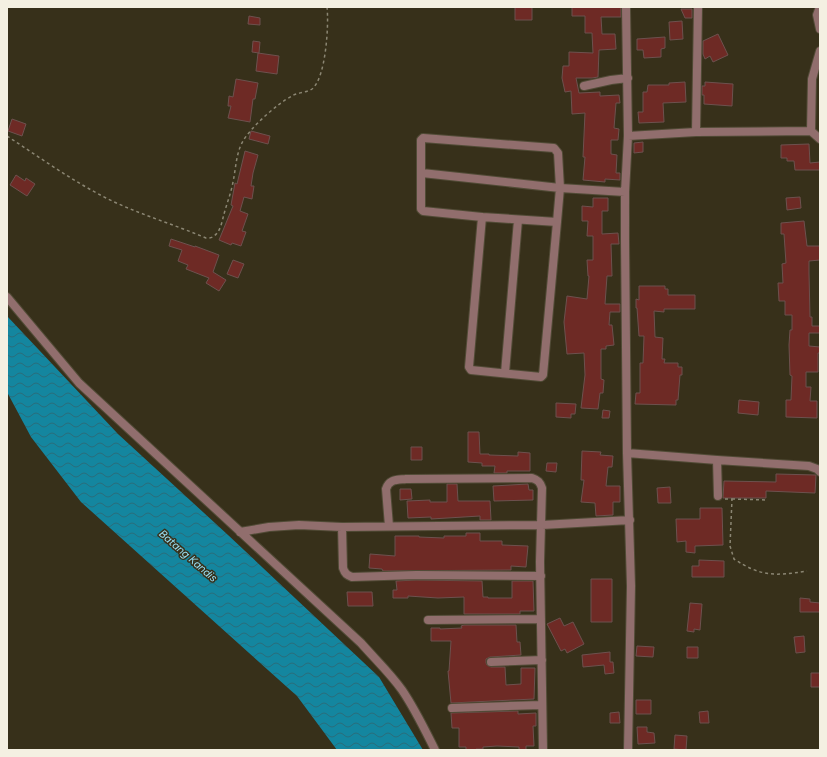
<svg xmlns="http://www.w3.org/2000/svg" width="827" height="757" viewBox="0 0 827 757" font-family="Figtree,sans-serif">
  <defs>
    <pattern id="water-waves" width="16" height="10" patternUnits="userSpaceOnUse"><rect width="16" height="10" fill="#14869f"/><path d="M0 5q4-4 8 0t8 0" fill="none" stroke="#296d7b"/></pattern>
  </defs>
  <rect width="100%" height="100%" fill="#37301a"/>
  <path fill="url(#water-waves)" d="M7,316L118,434L228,535L379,677L423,750H337L297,696L81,502L31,437L7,392Z"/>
  <path fill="#6e2a25" stroke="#6d514e" d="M515,7H532V20H515Z
    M572,7H621V17H601L602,34H615L616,49L599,50L598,77L592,78H576L579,93L600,92V96L619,95L620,103H616L614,128L619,129L618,140H611V154L617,155L616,173H620V180L605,179V182L583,180L585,157H583L585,113L572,114L571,91L565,92L562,78L563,66H569V52L593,53L592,33H585V16H572Z
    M681,9H692V18H685Z
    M249,16L260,18V25L248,24Z
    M682,21L683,39L670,40L669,22Z
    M718,34L728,55L713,62L710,56L705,59L703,54V41Z
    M665,37V48L661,49V57L644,58L643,50H637V39Z
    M253,41L260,42L259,53L252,52Z
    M258,53L279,56L277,74L256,71Z
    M236,79L258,83L255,99H253L250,122L228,118L231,106H228L229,96L233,97Z
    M685,82L686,102L663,103L664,122L639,123L638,112H643V92H647L648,85H669V83Z
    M705,82L733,84L732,106L704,104V95H702V86H705Z
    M12,119L26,124L22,136L8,131Z
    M251,131L270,136L268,144L249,139Z
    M643,142V152L634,153V143Z
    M809,144L810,163L820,162V170H795L794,161H787V158H781V145Z
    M245,151L258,155L253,173L251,186H254L252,199L244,197L240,211L248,214L242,231L246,232L241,246L232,243L231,245L219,240L233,206L231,205L235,183L237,184Z
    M16,175L25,181L26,178L35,184L27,196L10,185Z
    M800,197L801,208L787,210L786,198Z
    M593,198H608V211H602V234L618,233L619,244H611L612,276H607L605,304H620V312H610L609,325H612L614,345L606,346V349H601V379L604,380L603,393H600L598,409L581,408L585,375L584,353L567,354L564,322L567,296L587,299L589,276H588L587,260H593V236H587L588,221H582V206L593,207Z
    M804,221L807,246H820V260L809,261V273L810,317H812V326H820V333H809V346L820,347V353H818V372H806V387H811L810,401H817V418L786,417V400H791L792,376L790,375L789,345L790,330H792V315H785V301H779L778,283H783L782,264L786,263L784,234H781V223Z
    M171,239L195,247V246L219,255L213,272L226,280L219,291L206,283L209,278L186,269L188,265L178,261L182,250L169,246Z
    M233,260L244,264L238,278L227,274Z
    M639,286H665V289H668V295H695V309H664V312L654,311L655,337L663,338L662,359H665L664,363H678V367H682V375H680L678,400H676V405L635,404L636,393H640V363H643L644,336H639L637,308H636V299L639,300Z
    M739,400L759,402L758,415L738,413Z
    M556,403L576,404L575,414H571V418L556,417Z
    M603,410L610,411L609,418H602Z
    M468,432H479L480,454H489V455L518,456V452L530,453V471H507V473H494L495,466H482V463L468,462Z
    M411,447H422V460H411Z
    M582,451L601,452L600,455L613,456L612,467H608L606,486H620V502H613V515L596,516L595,503L581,502L584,480H581Z
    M547,463H557L556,472L546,471Z
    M776,474L816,475L815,493L766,491V498H723L724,481L776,482Z
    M447,484H457L458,501H490L491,520H480V516L431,519V517L408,518L407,501L430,500V502H447Z
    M528,484L529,490H533V500L494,501L493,486Z
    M670,487L671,503H658L657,488Z
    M400,489H411L412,499L400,500Z
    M700,508H722L723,545L695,546V553L686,552V541L677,542L676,519H700Z
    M466,533H480V541H502V545L528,546L526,567L511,566V570L383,571L382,569L369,568L370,554L395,556V536H419V537L444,538V536H466Z
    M699,560L724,561V577H692V566H699Z
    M591,579H612V622H591Z
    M416,580L482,581L483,597H488V598H512V581H533L534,611H520V614H464V597L438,598L408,596V598H393V590H397L396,581Z
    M347,592H372L373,606H348Z
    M800,598L810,599V602L820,603V612H800Z
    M690,603L702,604L700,630L694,629V632L687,631Z
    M560,618L564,626L573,622L584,644L567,653L565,649L561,651L547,624Z
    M464,625H516L517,642H520L521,655L490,657L486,659V663L487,665L491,667H505L506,685L521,684V668H535L534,699L451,703L448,671H449L451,641H431V628H440V629L462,628L461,626Z
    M804,636L805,652L796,653L794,637Z
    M637,646L654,647L653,657L636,656Z
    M687,647H698V658H687Z
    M610,652V662H613L614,673L605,674L604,665L583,667L582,655Z
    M811,673H820V687H811Z
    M636,700H651V714H636Z
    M518,711V714L536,713V726H533L534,746H526V750H519V747L497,746L483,747V749H476V750H466V747H459V728H452L451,713Z
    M708,711L709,723H700L699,712Z
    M619,712L620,723H610V713Z
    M637,727H647V732L654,733L655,743L638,744Z
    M675,735L687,736L686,750L674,749Z"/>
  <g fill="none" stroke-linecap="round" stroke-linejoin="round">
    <g stroke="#514b36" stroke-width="10">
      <path id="minor" d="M626,7L628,136L696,132L811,131L820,139
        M820,7L817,15L820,29
        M584,86L611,80L628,78
        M811,131L812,79L820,51
        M696,132L698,7
        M422,173L560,188L558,153L554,148L423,138L421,140V209L423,211L482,217
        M557,222L543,375L541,377L471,370L469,367L482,217L557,222L560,188L625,192
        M7,297L79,383L361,643C375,659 390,673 402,690C415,709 425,730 435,750
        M505,373L518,220
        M627,453L717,460L809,466L817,469L820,472
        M717,460L718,496
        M389,526L386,489C389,479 397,480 406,479L532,478C538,480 540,482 542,488L540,562L543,750
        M342,527L343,568C345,574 347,575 352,577L416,575L541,576
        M240,532L269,527L299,525L342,527L542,525L630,520
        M428,620L541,619
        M491,662L542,660
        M452,708L541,705
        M628,750L631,586L627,453L625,240V192L628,136"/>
    </g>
    <path stroke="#8b8673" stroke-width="1.5" stroke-dasharray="3 3" stroke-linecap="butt" d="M7,136C39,157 71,180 106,198C138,214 173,224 206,238C209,238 212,238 214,236C221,231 222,221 224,214C227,203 231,193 233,182C236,168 236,153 243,141C251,127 278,103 292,96C298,92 306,93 312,89C326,78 329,24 327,7
      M725,499H732L730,546L734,559C761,577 776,576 807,571
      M732,499L767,500"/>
    <use href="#minor" stroke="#916e6d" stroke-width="8"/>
  </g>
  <g text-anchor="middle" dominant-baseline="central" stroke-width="3" stroke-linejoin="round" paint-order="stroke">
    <g font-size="11" font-style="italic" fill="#99e2f7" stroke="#37301a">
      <text transform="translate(188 556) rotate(41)">Batang Kandis</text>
    </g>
  </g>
  <rect width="827" height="757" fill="none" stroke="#f4f0e2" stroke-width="16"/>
</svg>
